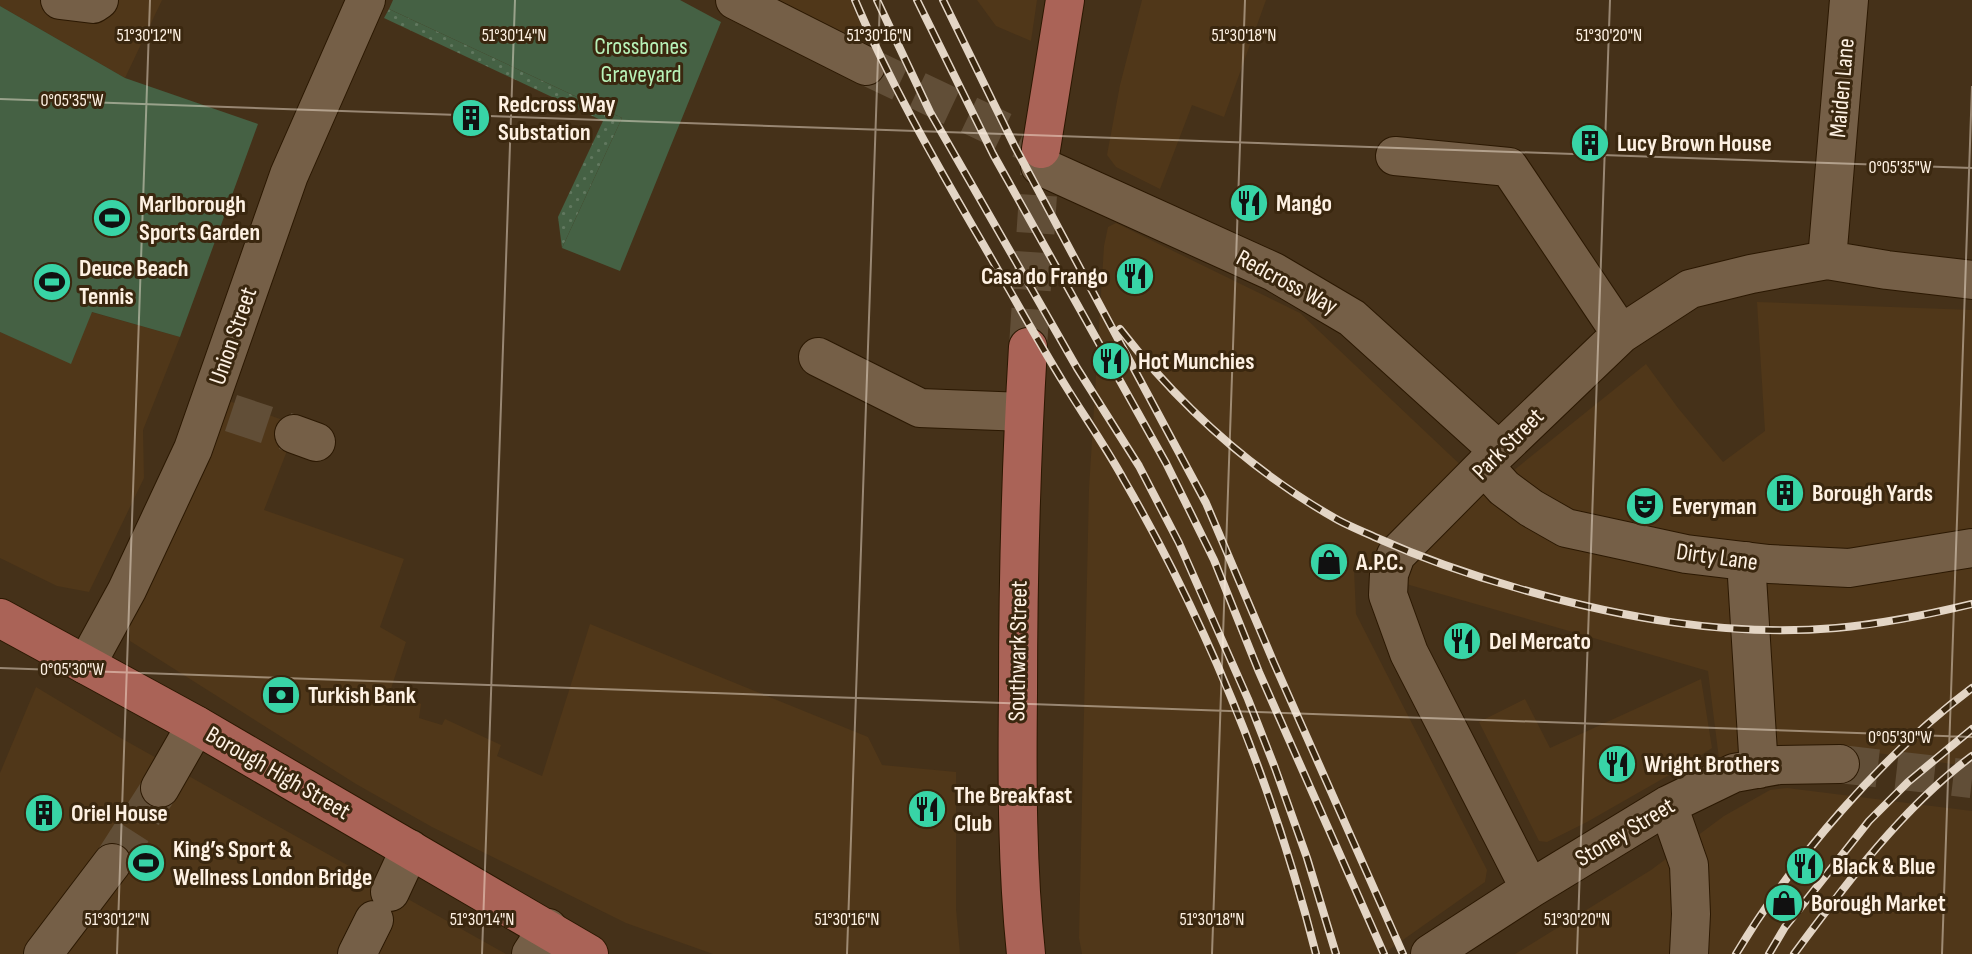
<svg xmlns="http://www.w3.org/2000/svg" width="1972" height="954" viewBox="0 0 1972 954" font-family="'Sofia Sans Condensed',sans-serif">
  <defs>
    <pattern id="grass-dots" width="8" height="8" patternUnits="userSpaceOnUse" patternTransform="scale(1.75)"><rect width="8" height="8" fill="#456144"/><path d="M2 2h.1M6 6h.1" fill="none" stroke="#61785f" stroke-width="1.8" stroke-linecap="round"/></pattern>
  </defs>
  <rect width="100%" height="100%" fill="#453119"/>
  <path fill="#503719" d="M0,0H162L125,78L0,6Z
    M778,0H850L866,37L864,43Z
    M977,0H1037L1031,41L996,26Z
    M1142,0H1266L1224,117L1192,105L1160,189L1116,167L1107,155L1120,85Z
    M1116,223L1300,313L1488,491L1646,364L1678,408L1723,462L1765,431L1757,302L1972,310V767L1823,745L1719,759L1708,671L1354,569L1356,614L1487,870L1485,882L1383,954H1082L1079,938L1089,489L1104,246L1108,227Z
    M91,312L180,337L143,430L144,478L89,592L57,586L0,558V332L71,363Z
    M226,400L297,425L264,510L404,559L380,627L406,642L389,695L400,703L408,697L421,704L419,718L442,725L445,719L501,745L497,756L542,776L590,624L868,737L882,765L956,772V909L960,954H713L626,923L432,827L356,784L130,641L129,624Z
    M1701,679L1712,748L1678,770L1587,822L1547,842L1539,841L1479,722L1525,699L1550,748Z
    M36,687L119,737L506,954H0V773Z
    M1787,788L1972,811V954H1515L1651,870L1724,816L1770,790Z"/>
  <path fill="url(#grass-dots)" d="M389,9L622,118L562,248L558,217L603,121L384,18Z"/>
  <path fill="#456144" d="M393,0H680L721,22L620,271L562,248L622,118L389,9Z
    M0,6L125,78L258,124L180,337L92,312L71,364L0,332Z"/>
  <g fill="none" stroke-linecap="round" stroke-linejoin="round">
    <path stroke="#614e37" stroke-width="38" stroke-dasharray="38 19" stroke-linecap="butt" d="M866,66L1041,149
      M231,413L294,434
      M1840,764L1972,779
      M112,863L160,788"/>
    <path stroke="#614e37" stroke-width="38" stroke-dasharray="38 19" stroke-linecap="butt" d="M1028,347L1041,149"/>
    <g stroke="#2b1802" stroke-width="40">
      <path id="minor" d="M60,0L93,4L99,0
        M735,0L866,66
        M1395,156L1509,167L1621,334
        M1040,166L1274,272L1352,318L1499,451
        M1827,260L1849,0
        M818,357L920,408L1024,412
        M294,434L316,442
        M1484,466L1504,488L1531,508L1566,528L1686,554L1769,564L1849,568L1972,548
        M1746,561L1759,769
        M86,665L127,590L193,449L289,175L366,0
        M160,788L196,725
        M1668,805L1689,865L1691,914L1689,954
        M1530,889L1409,653L1388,595L1389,574L1396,555L1499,451L1621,334L1690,289L1751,274L1827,260L1887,270L1972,280
        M390,892L410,849
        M43,954L112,863
        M357,954L374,920
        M531,954L548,928
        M1430,954L1530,889L1668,805L1734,773L1779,765L1840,764"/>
    </g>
    <g stroke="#2b1802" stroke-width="40">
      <path id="major" d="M1041,149L1065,0
        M0,618L196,725L589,954
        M1026,954C1017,868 1017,780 1018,693C1018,578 1021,463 1028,347"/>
    </g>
    <use href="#minor" stroke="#755f47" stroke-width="38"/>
    <use href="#major" stroke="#aa6357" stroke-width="38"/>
    <g stroke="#e3d5c5" stroke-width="8">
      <path id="rail" d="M855,0C889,81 932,156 976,232C1006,283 1034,335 1065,385C1084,416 1106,447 1124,480C1209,627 1274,789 1316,954
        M877,0L930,112L1077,368L1139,466L1179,543L1248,699L1275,768L1307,858L1336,954
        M917,0L993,154L1166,463L1214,560L1259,672L1384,954
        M943,0L1015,147L1206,503L1274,663L1403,954
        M1120,329C1180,406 1253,472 1338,520C1351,527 1364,532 1377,538C1424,559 1467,574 1517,588C1621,618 1728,637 1836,628C1882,624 1927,615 1972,604
        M1736,954C1793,859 1882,755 1972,688
        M1769,954L1785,927L1869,821L1908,782L1972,729
        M1794,954C1846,884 1901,809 1972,756"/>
    </g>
    <use href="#rail" stroke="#3a270f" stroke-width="5" stroke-dasharray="16" stroke-linecap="butt"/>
  </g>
  <path fill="none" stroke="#fef1e3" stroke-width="2" stroke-opacity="0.45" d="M0,99L1972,168M0,668L1972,737M117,954L150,0M482,954L515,0M847,954L880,0M1212,954L1245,0M1577,954L1610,0M1942,954L1972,86"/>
  <defs>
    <g id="building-disc" transform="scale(2.0125)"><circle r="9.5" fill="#38d4a6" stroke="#3a270f"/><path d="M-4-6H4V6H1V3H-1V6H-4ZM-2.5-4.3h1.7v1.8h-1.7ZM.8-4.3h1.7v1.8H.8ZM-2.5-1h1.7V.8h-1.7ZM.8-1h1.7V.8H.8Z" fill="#111"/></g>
    <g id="restaurant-disc" transform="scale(2.0125)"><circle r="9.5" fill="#38d4a6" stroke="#3a270f"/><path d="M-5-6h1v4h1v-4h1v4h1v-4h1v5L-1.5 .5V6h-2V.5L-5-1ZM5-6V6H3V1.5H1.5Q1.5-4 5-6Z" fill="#111"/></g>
    <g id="stadium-disc" transform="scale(2.0125)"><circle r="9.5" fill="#38d4a6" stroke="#3a270f"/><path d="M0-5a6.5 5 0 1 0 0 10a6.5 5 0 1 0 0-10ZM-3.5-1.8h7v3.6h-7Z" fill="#111"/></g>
    <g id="theatre-disc" transform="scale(2.0125)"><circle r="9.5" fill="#38d4a6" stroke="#3a270f"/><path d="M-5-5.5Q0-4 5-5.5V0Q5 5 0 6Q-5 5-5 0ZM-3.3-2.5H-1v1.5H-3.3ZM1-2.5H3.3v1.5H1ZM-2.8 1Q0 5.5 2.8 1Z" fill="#111"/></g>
    <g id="shop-disc" transform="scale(2.0125)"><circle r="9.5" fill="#38d4a6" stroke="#3a270f"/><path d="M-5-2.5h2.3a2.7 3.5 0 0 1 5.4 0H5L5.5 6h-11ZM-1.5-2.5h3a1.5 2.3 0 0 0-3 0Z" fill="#111"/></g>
    <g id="bank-disc" transform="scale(2.0125)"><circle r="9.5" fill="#38d4a6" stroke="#3a270f"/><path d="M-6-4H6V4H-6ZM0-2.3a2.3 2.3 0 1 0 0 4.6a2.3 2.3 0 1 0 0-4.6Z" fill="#111"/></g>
  </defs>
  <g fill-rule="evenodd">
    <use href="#building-disc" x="471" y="118"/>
    <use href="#building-disc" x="1590" y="143"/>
    <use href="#restaurant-disc" x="1249" y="203"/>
    <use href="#stadium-disc" x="112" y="218"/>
    <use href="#restaurant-disc" x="1135" y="276"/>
    <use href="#stadium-disc" x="52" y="282"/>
    <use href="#restaurant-disc" x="1111" y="361"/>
    <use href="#building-disc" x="1785" y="493"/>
    <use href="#theatre-disc" x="1645" y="506"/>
    <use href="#shop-disc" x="1329" y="562"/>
    <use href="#restaurant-disc" x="1462" y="641"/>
    <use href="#bank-disc" x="281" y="695"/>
    <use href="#restaurant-disc" x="1617" y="764"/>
    <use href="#restaurant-disc" x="927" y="809"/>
    <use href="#building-disc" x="44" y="813"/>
    <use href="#stadium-disc" x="146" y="863"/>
    <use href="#restaurant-disc" x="1805" y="866"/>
    <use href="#shop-disc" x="1784" y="903"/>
  </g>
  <g text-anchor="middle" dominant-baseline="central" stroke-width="6" stroke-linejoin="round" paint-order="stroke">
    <g font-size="24" fill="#b8f2b8" stroke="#3a270f">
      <text x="641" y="46">Crossbones<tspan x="641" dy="28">Graveyard</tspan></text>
    </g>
    <g font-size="24" fill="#fef1e3" stroke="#3a270f">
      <text transform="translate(1842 88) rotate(-85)">Maiden Lane</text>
      <text transform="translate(1287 282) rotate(28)">Redcross Way</text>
      <text transform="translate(233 336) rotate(-71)">Union Street</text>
      <text transform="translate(1508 444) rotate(-45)">Park Street</text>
      <text transform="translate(1717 557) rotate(8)">Dirty Lane</text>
      <text transform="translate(1018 651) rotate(-89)">Southwark Street</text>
      <text transform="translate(278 773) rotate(30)">Borough High Street</text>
      <text transform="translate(1625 832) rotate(-31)">Stoney Street</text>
    </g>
    <g font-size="24" font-weight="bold" fill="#fef1e3" stroke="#3a270f" text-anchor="start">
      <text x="498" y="104">Redcross Way<tspan x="498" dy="28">Substation</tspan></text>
      <text x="1617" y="143">Lucy Brown House</text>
      <text x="1276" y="203">Mango</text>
      <text x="139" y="204">Marlborough<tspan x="139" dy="28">Sports Garden</tspan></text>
      <text x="79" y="268">Deuce Beach<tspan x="79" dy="28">Tennis</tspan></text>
      <text x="1108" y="276" text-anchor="end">Casa do Frango</text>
      <text x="1138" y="361">Hot Munchies</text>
      <text x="1812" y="493">Borough Yards</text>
      <text x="1672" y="506">Everyman</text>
      <text x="1356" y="562">A.P.C.</text>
      <text x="1489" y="641">Del Mercato</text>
      <text x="308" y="695">Turkish Bank</text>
      <text x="1644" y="764">Wright Brothers</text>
      <text x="954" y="795">The Breakfast<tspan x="954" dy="28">Club</tspan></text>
      <text x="71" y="813">Oriel House</text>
      <text x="173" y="849">King’s Sport &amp;<tspan x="173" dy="28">Wellness London Bridge</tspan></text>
      <text x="1832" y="866">Black &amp; Blue</text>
      <text x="1811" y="903">Borough Market</text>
    </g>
  </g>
  <g font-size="18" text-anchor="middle" fill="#fef1e3" stroke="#3a270f" stroke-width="6" stroke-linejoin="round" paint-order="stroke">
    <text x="149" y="41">51°30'12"N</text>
    <text x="514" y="41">51°30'14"N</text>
    <text x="879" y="41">51°30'16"N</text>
    <text x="1244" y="41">51°30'18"N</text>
    <text x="1609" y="41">51°30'20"N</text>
    <text x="72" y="106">0°05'35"W</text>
    <text x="1900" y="173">0°05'35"W</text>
    <text x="72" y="675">0°05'30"W</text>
    <text x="1900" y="743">0°05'30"W</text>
    <text x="117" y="925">51°30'12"N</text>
    <text x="482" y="925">51°30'14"N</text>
    <text x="847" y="925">51°30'16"N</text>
    <text x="1212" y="925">51°30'18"N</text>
    <text x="1577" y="925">51°30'20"N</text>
  </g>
</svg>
